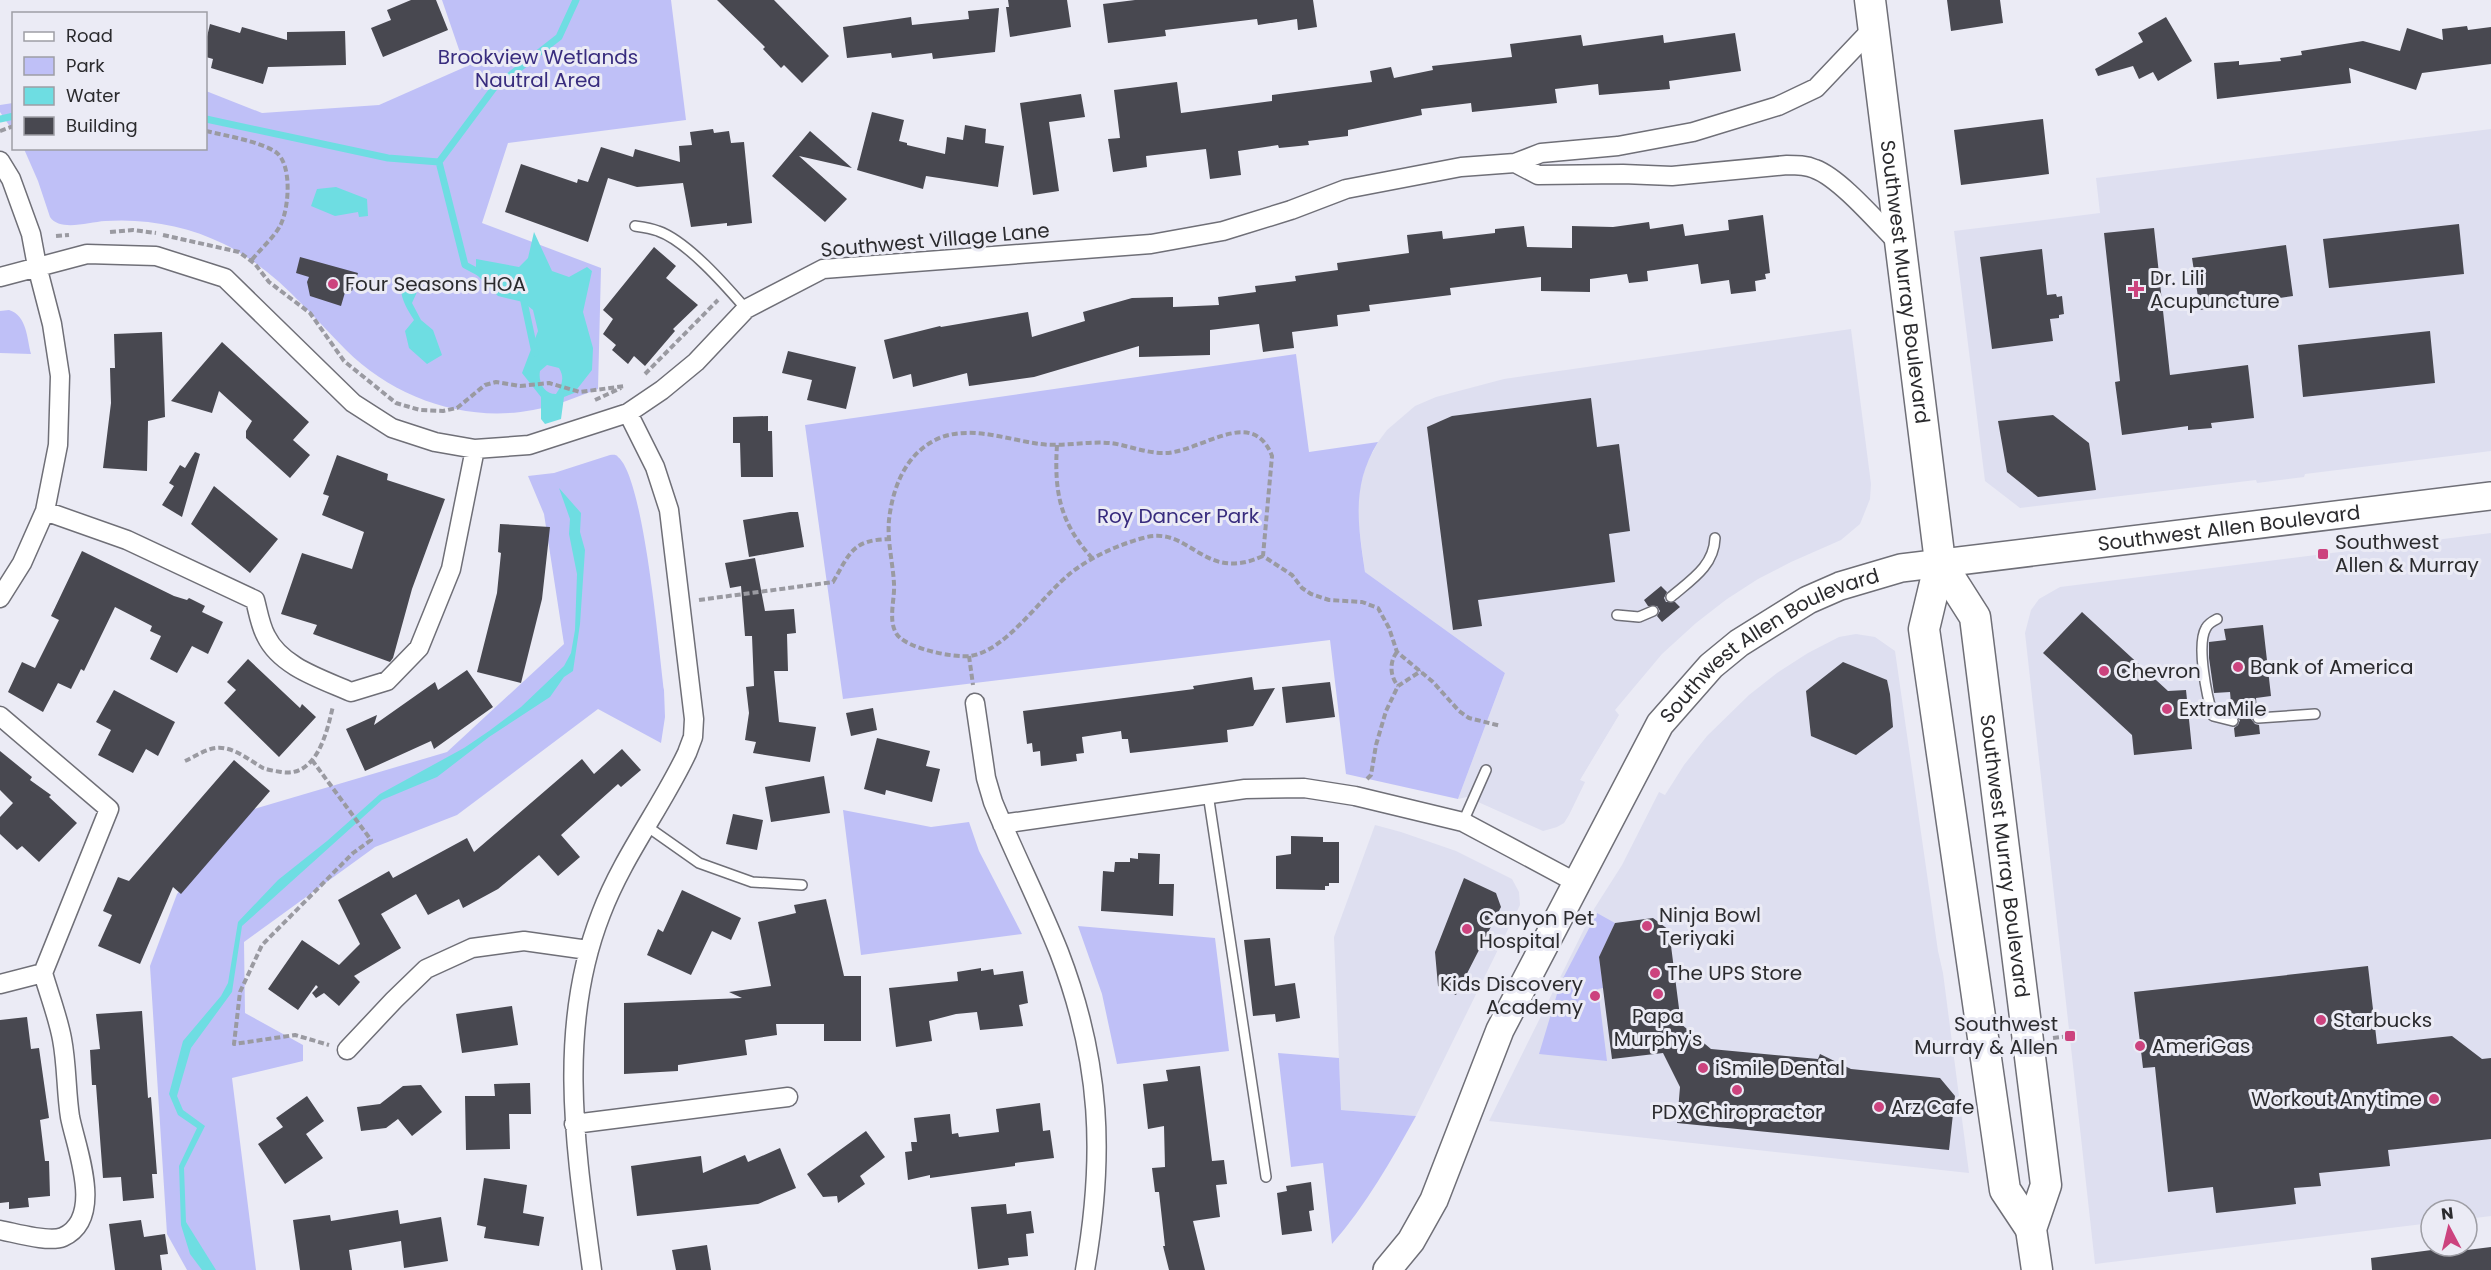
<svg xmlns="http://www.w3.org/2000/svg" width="2491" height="1270" viewBox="0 0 2491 1270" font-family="Poppins,sans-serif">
  <rect width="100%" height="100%" fill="#ebebf5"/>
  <path fill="#dedff0" d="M2491,129V451L2305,474L2304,477L2257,483L2256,480L2020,508L1985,481L1954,231L2100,213L2096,178Z
    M1851,329L1871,484L1870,499L1860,524L1841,540L1791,562L1758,579L1727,599L1696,623L1662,654L1615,710L1619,715L1580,780L1585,782L1569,815L1564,823L1557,827L1543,831L1467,797L1458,799L1505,673L1365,572L1358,520V494L1366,465L1378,442L1387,430L1415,406L1436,397L1504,379Z
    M2491,533V1216L2467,1219V1210H2431V1223L2095,1264L2025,633L2031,610L2039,599L2060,587Z
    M1856,634L1875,637L1895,651L1938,951L1943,973L1969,1173L1489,1121L1594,909L1622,865L1659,792L1665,795L1684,765L1707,736L1749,695L1777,673L1808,653L1839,637Z
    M1375,825L1401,832L1456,851L1512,879L1519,892L1520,905L1416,1116L1341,1110L1334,937Z"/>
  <path fill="#bfc0f7" d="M442,0H671L686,120L508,143L482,223L601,268L598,389C577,397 556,406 533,410C466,423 394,398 346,350C306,310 277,271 224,244C188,226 145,218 105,221C89,222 60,232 50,217L38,181L24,149L206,148V91L262,113L379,105L465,67Z
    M13,103H14L13,131L0,112V105Z
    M9,310C27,315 27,339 31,354L0,353V311Z
    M1296,354L1309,452L1378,442C1351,486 1358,524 1365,572L1505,673L1458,799L1346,774L1330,640L843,699L805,425Z
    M610,455C613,455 616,454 618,457C644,477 659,651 664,690L665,717L661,743L598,709L457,815L375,847L244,942L245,1013L303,1045V1061L232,1078L256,1270H187L167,1234L150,966L177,894L251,810L447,752L564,644L544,514L528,476L554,473Z
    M843,810L931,827L969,822L979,851L1022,934L861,955Z
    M1597,913L1615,923L1599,957L1603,988L1598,989L1607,1061L1539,1054L1560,984Z
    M1078,926L1215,938L1229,1051L1117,1064L1102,994Z
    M1278,1053L1339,1058L1341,1110L1416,1116C1391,1161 1366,1205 1332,1244L1323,1163L1291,1167Z"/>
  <path fill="#6edde2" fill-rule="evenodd" d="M336,187L367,199L368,216L359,217L358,212L335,216L311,206L317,189Z
    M534,232L552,271L569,277L587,267L592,271L583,312L593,348L592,370L574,393L564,397L561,419L545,424L541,419V397L522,373L538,331L533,310L523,302L498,296L476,274V259L519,267L528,258ZM547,365L559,368C565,378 562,385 556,394C544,394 538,382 540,371Z
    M403,278L413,280L417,292L412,303L421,320L433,330L442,355L427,364L409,348L405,331L414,320C406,307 397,294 403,278Z
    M559,488L581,513L580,532L585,550L580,624L573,671L564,677L550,697L489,737L437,777L382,800L242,926L232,992L191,1048L177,1096L183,1110L205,1126L184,1168L186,1222L216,1270H202L190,1254L181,1225L179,1166L197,1128L178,1115L169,1094L183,1041L221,996L228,983L238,922L278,880L327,841L380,794L464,748L489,731L521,707L564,666L571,653L575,630L577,574L569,534L570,519Z"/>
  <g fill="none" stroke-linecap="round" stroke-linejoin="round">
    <path stroke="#6edde2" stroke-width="7" d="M0,119L14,116
      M206,119L388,158L439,162
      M482,274L465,265L439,162L494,88L559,37L576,0
      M523,297L535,353"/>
  </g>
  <path fill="#484850" d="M411,0H436L448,30L383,57L371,28L391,20L387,10Z
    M717,0H774L829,56L802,83L784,65L781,68L763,49L765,47Z
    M1008,0H1067L1071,27L1010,37L1006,7H1009Z
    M1135,0H1313L1317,27L1298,30L1297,19L1258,25L1257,19L1165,30L1166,36L1108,43L1103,4Z
    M1947,0H2000L2003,23L1951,31Z
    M999,8L995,52L933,59L932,53L892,58L891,53L847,58L843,27L911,17L912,25L969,19L968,11Z
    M2166,17L2192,61L2158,81L2153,72L2139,79L2133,66L2098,76L2095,69L2143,42L2138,33Z
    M210,24L240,33L242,27L287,40V32L345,31L346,65L268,67L263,84L211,68L213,59L206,57V41Z
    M2467,26L2468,30L2491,27V64L2422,73L2416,90L2349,68L2351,83L2217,99L2214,63L2239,61V65L2281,61L2280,58L2302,55L2301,51L2363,41L2400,51L2407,28L2443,40L2442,29Z
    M1735,33L1741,71L1669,81L1670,89L1599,95L1598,84L1555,89L1557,103L1472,112L1471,103L1421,109L1422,115L1348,130V136L1308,141L1309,145L1279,148L1278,145L1238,151L1241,175L1210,179L1206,149L1146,156L1147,167L1113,172L1108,139L1120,138L1114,90L1177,82L1181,113L1272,101V95L1372,82L1370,71L1391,67L1394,78L1433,70L1432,66L1512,57L1510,44L1581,35L1583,46L1663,35L1664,43Z
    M1081,94L1085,117L1049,122L1059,191L1033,195L1020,103Z
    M872,112L904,120L899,141L907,143V145L945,154L947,137L963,140L965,125L986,129L985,143L1004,146L998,187L926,176L923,189L857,170Z
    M2043,119L2049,174L1961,185L1954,130Z
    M713,129L714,133L729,131L731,143L744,142L752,223L727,226V223L691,227L683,183L637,187L608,178L588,242L505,212L521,164L577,183L578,179L588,182L601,147L633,157L635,149L680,162L679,146L692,145L690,132Z
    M810,131L852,168L799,156L847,199L825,222L772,176Z
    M1763,215L1770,273L1765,274L1766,279L1755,281L1756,291L1731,294L1729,280L1701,284L1698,264L1647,271L1648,281L1629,283L1627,274L1590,279V292L1541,291V277L1450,288L1451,295L1369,305L1370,311L1337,315L1338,326L1292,332L1294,348L1263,352L1259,324L1210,330V355L1139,357V346L1034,377L969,386L967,373L913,387L911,374L893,379L884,340L940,326L941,327L1028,312L1032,337L1085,321L1083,312L1132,298L1173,297V307L1219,305L1218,297L1256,292L1255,286L1296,281L1295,276L1338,270L1337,263L1409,253L1407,235L1442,231L1443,239L1495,233V229L1524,226L1527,247L1572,248V226L1613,227L1649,222L1650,229L1683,224L1685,236L1729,230L1728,220Z
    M2459,224L2464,274L2329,288L2323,239Z
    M2154,228L2170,375L2248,365L2254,418L2211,423L2212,428L2188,430V426L2122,435L2115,382L2120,381L2104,233Z
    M2286,245L2293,296L2200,310L2192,258Z
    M654,247L676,266L666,278L698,305L673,329L675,331L645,366L634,356L628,364L612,350L616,345L603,334L613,319L603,310Z
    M2042,249L2047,295L2056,294L2057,297L2062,296L2064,314L2059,315V318L2050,319L2053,341L1992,349L1980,257Z
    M300,257L358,273L352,291L346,289L341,306L310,296L307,282L309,277L296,273Z
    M2430,331L2435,383L2303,397L2298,345Z
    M162,332L165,417L148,421L147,471L103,468L111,403L110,368H115L114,334Z
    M222,342L309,422L293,440L310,455L290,478L246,438V431L252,421L219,391L212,413L171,401Z
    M788,351L856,367L846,409L807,400L812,380L782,373Z
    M1591,398L1597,447L1619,444L1630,531L1609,534L1615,582L1478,600L1482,626L1453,630L1427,427L1452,416Z
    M2053,415L2089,443L2096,490L2038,497L2007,472L1998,421Z
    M768,416V431H772L773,477H741L740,443H733V417Z
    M195,452L200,454L182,517L162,505L174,486L169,483L180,465L185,468Z
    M337,455L388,474L387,480L445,499L412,589L393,658L390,662L313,634L317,625L281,614L302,553L352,569L364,532L322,515L329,496L323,494Z
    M214,486L278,539L250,573L191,524Z
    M790,512H798L804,547L749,557L743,520Z
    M500,524L550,527L542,599L521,683L477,672L497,593L501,553L498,552Z
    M82,551L174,596L187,600L189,598L205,606L202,612L223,622L208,654L192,646L177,673L150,659L161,636L150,631L152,626L115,607L84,671L81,669L71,689L58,683L43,712L8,692L22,662L35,668L59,620L51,616Z
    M755,558L765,611L794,609L796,633L787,634L788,671H774L779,722L816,727L810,762L753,753L756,742L745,740L749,713L746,687L754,686L752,636H745L741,586L730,588L725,563Z
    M1661,586L1667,592L1664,598L1666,602H1675L1680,607L1662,622L1657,616L1660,611L1657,606H1648L1644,600Z
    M2082,612L2168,691L2186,690L2192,749L2134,755L2132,735L2043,653Z
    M2263,625L2271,696L2256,698L2257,711L2252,715L2251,719L2255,724L2259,725L2260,734L2235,737L2234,728L2238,725L2240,720L2232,714L2230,692L2214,693L2209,658V642L2226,640L2224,629Z
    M248,659L300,708L302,704L316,717L279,757L224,703L236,690L227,682Z
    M1843,662L1887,680L1890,694L1893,727L1856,755L1811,736L1806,691Z
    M467,670L493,707L434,749L431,741L365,771L346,729L377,715L374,725L435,682L438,690Z
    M1252,677L1254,690L1275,688L1253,726L1227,730L1228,742L1130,753L1128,739H1122L1121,731L1082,737L1084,753L1076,754L1077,761L1041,766L1040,751L1033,752L1032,743L1027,744L1023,711L1194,689L1193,686Z
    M1330,682L1335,717L1286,723L1282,687Z
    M114,690L175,722L158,756L146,749L133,773L98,755L111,730L96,722Z
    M873,708L877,730L851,736L846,713Z
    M877,738L930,751L926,766L940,769L932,802L886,790L885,795L864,789Z
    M622,749L641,770L621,787L618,784L561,835L580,857L558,876L539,855L498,889L463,908L459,899L428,915L416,894L381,914L401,948L354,976L360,982L339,1006L324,993L316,998L312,993L318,987L316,985L298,1010L268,989L302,940L339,965L360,944L338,900L389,871L393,878L467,838L474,852L582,759L594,774Z
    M0,751L32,777L30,780L51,795L49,797L77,823L39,862L22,846L17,850L0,834V817L13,803L0,790Z
    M234,760L270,791L181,894L173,887L140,964L98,946L112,915L103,911L118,877L129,881Z
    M824,776L830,813L771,822L765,787Z
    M733,814L763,820L757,850L726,844Z
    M1291,836L1323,837V842H1339V883H1329V886H1325V890L1276,889V856L1291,854Z
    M1138,853L1160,854L1159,884H1174L1173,916L1101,911L1103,871L1114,872L1115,862H1130V858L1138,859Z
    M1464,878L1496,893L1501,907L1456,995L1438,986L1435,952Z
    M682,890L741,918L731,940L712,931L691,975L647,955L658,929L663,932Z
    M826,899L844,976H861V1041H824V1024H776L777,1035L745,1040L747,1055L678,1065V1071L624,1074V1003L742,998L729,992L771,986L758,922L796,913L794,905Z
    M1653,918L1669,930L1681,1024L1711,1049L1818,1059L1820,1054L1851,1069L1940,1078L1955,1096L1949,1150L1677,1123L1680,1087L1663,1053L1612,1059L1599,957L1615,923Z
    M1270,938L1275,986L1295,983L1300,1018L1276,1022L1275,1014L1253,1016L1244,940Z
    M2368,966L2377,1044L2452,1036L2482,1059L2491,1058V1139L2388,1150L2390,1166L2319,1173L2321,1186L2294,1188L2296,1204L2216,1213L2213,1187L2168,1192L2155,1067L2143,1068L2134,992Z
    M981,968V971L993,969L994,975L1023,971L1028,1003L1019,1005L1023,1026L980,1030L977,1012L956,1014L929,1021L932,1041L896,1047L889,988L958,981L957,972Z
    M512,1006L518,1045L462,1053L456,1014Z
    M142,1011L148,1098L151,1097L157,1174H152L154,1198L123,1201L121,1177L103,1178L96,1085H92L90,1050L100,1049L96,1014Z
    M27,1017L31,1049L39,1048L49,1118L40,1120L45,1161H49L50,1196L28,1198L29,1207L9,1209V1202L0,1203V1020Z
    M1200,1066L1212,1161L1224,1160L1227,1184L1216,1185L1220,1217L1193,1221L1205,1270H1169L1163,1246H1165L1159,1192H1155L1152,1168L1165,1167L1164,1126L1148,1129L1143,1084L1168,1081L1166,1070Z
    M530,1083L531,1114H509L510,1149L466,1150L465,1096H495L494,1084Z
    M421,1085L442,1112L412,1136L398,1119L386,1128L361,1131L357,1107L380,1104L403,1086Z
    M307,1096L324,1121L306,1134L323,1158L285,1184L258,1144L283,1127L276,1118Z
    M1040,1103L1043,1131L1050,1130L1054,1158L1015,1163V1166L930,1178V1175L908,1180L905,1152L912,1151L911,1142H917L914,1118L950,1114L952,1134L958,1133L959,1137L999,1132L996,1109Z
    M866,1131L885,1157L860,1176L865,1184L838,1203L837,1196L823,1197L807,1174Z
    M780,1148L796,1188L758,1204L637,1216L631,1166L701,1156L703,1173L745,1155L748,1162Z
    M484,1178L527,1185L523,1213L544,1217L539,1246L484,1238L486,1227L477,1225Z
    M1311,1182L1314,1210L1309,1211L1312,1231L1282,1235L1277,1193L1287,1191L1286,1186Z
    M1006,1204L1007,1214L1031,1211L1034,1233L1026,1234L1028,1256L1008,1258L1009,1265L978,1269L971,1207Z
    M398,1210L400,1224L441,1217L448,1261L404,1268L401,1241L349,1250L352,1270H300L293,1220L330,1215L331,1221Z
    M141,1220L144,1237L165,1234L168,1254L160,1255L162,1270H115L109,1224Z
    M707,1245L711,1270H676L672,1250Z
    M2462,1246H2467V1250L2491,1247V1270H2372L2371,1258Z"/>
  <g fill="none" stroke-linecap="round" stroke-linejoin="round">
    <g stroke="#6f6f77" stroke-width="12">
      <path id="lane" d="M635,226C642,227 650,228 658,231C687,241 726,286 746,309
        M1671,597C1691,580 1714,566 1715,538
        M1617,615L1639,617L1653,611
        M2217,619C2213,621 2208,624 2206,628C2196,645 2207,697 2213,716L2233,721
        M2258,718L2315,714
        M1208,794L1266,1177
        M1463,822L1486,770
        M645,825L699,863L752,882L802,885"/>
    </g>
    <g stroke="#6f6f77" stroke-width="21">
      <path id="street" d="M0,161L11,179L31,234L37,266L52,324L60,376L58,445L45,511L22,563L0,598
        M1515,163L1538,175L1623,174L1672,176L1787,165C1797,165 1806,165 1815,169C1840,178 1879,224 1899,244
        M0,277L87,254L156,256L225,278L353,403L392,428L435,442L475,449L529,445L628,413L662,390L696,362L746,309L823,269L1151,244L1223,231L1291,210L1346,189L1461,167L1515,163L1541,153L1618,146L1693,132L1778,106L1816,88L1873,28
        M45,511L127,540L255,600C258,611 260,625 266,636C281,667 322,679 351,692L387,681L419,648L451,569L475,449
        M975,703L986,778L993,802C1014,853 1039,902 1059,952C1101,1061 1105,1156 1085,1270
        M0,716L109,809L43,973
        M1002,824L1245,789L1304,788L1355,796L1463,822L1577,883
        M0,984L43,973
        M347,1050L394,1000L426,969L472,948L524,941L588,950
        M574,1124L788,1097
        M0,1230C16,1233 49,1243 63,1237C105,1218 76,1148 70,1117C66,1091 67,1065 62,1039C58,1017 49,994 43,973
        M592,1270C576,1151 556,1029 601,914C623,856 661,808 687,753L693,737L694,719L669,510L655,467L628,413"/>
    </g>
    <g stroke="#6f6f77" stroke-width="30">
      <g id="secondary">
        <path id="s1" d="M1387,1270L1411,1241L1434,1200L1500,1030L1660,724L1711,666L1739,643L1808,600L1840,586L1901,568L2491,496"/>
      </g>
    </g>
    <g stroke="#6f6f77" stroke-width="33">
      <g id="primary">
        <path id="s2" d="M1870,0L1940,562L1924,629L2005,1190L2031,1229"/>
        <path id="s3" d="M1940,562L1975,617L2046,1185L2031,1229L2037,1270"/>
      </g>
    </g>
    <path stroke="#9a9aa1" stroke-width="4" stroke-dasharray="6 3" stroke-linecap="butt" d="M0,131L14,126
      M206,131C223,135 263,142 277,153C292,166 289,207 281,224C275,237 260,249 251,261
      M110,232L133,230L156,233
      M163,235L239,252L255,264L269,282L310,313L344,361L396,403L420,410L443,411L457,408L485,385L496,382L520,386L549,383L580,392L625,386
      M56,236L69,235
      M645,374L718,300
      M595,400L621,388
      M1057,445C1054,492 1060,523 1092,558
      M1263,556C1202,584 1191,524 1143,538C1118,545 1093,556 1072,572C1043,594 1007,651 970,656C953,658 904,648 896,633C888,619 895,599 894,584C893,563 887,541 889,520C893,484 908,450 942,437C974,426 1009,440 1040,444C1063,447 1086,441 1110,443C1127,445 1145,453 1163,453C1199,454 1252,404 1272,456L1263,556L1292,575L1302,588L1311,594L1329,600L1362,602L1378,608L1389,628L1397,652L1433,682L1459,711L1469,718L1501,726
      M699,600L833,582C850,553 852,540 889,539
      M1397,652C1389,662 1390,676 1398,686
      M969,656L973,685
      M312,760L371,840L353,853L262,945L240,992L234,1044L295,1035L329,1045
      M185,761C194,757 206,749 216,748C233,746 249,760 263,768C268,770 275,771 281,772C317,778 327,732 333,706
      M1367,779L1371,775L1376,745L1386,711L1398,686L1421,671
      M2053,1038L2070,1036"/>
    <use href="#lane" stroke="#fff" stroke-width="9"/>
    <use href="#street" stroke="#fff" stroke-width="18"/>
    <use href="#secondary" stroke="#fff" stroke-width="27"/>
    <use href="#primary" stroke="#fff" stroke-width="30"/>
  </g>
  <g fill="#cc437e" stroke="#ebebf5" stroke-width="2">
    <circle cx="333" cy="284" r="6"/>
    <path d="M2133 280h6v6h6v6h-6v6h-6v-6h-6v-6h6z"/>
    <rect x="2317" y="548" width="12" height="12" rx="3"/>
    <circle cx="2238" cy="667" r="6"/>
    <circle cx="2104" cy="671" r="6"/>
    <circle cx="2167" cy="709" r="6"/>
    <circle cx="1647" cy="926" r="6"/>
    <circle cx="1467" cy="929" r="6"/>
    <circle cx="1655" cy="973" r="6"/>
    <circle cx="1658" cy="994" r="6"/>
    <circle cx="1595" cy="996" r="6"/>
    <circle cx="2321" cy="1020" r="6"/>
    <rect x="2064" y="1030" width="12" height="12" rx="3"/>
    <circle cx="2140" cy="1046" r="6"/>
    <circle cx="1703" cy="1068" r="6"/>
    <circle cx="1737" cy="1090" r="6"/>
    <circle cx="2434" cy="1099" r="6"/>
    <circle cx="1879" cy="1107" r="6"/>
  </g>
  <g text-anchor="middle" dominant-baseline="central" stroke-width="6" stroke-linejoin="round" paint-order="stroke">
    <g font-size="20" fill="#382c7e" stroke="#ebebf5">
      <text x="538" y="57">Brookview Wetlands<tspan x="538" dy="23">Nautral Area</tspan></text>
      <text x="1178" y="516">Roy Dancer Park</text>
    </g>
    <g font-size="20" fill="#2b2b2e" stroke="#ebebf5">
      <text transform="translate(935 240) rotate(-5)">Southwest Village Lane</text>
      <text stroke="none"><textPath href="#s2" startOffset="284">Southwest Murray Boulevard</textPath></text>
      <text stroke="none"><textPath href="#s1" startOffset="1236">Southwest Allen Boulevard</textPath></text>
      <text stroke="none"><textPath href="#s1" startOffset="750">Southwest Allen Boulevard</textPath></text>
      <text stroke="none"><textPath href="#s3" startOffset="306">Southwest Murray Boulevard</textPath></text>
    </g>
    <g font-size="20" fill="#2b2b2e" stroke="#ebebf5" text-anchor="start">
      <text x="2150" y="278">Dr. Lili<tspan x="2150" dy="23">Acupuncture</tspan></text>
      <text x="345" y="284">Four Seasons HOA</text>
      <text x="2335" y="542">Southwest<tspan x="2335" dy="23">Allen &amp; Murray</tspan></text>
      <text x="2250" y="667">Bank of America</text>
      <text x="2116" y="671">Chevron</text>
      <text x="2179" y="709">ExtraMile</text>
      <text x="1659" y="915">Ninja Bowl<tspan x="1659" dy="23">Teriyaki</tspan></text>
      <text x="1479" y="918">Canyon Pet<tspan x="1479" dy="23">Hospital</tspan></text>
      <text x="1667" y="973">The UPS Store</text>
      <text x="1583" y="984" text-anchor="end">Kids Discovery<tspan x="1583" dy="23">Academy</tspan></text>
      <text x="1658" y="1016" text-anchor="middle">Papa<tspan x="1658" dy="23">Murphy's</tspan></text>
      <text x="2333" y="1020">Starbucks</text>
      <text x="2058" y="1024" text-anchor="end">Southwest<tspan x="2058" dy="23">Murray &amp; Allen</tspan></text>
      <text x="2152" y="1046">AmeriGas</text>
      <text x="1715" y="1068">iSmile Dental</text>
      <text x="2422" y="1099" text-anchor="end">Workout Anytime</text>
      <text x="1891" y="1107">Arz Cafe</text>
      <text x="1737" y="1112" text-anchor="middle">PDX Chiropractor</text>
    </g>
  </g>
  <rect x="12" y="12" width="195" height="138" fill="#ebebf5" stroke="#9e9ea5" stroke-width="1.5"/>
  <rect x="24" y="32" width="30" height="9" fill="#ffffff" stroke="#9e9ea5" stroke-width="1.5"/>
  <text x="66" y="42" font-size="18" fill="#2b2b2e">Road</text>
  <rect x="24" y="57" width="30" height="18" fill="#bfc0f7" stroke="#9e9ea5" stroke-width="1.5"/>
  <text x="66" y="72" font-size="18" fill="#2b2b2e">Park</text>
  <rect x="24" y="87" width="30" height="18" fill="#6edde2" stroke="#9e9ea5" stroke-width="1.5"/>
  <text x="66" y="102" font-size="18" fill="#2b2b2e">Water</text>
  <rect x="24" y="117" width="30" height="18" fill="#484850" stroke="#9e9ea5" stroke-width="1.5"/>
  <text x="66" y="132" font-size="18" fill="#2b2b2e">Building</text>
  <g transform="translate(2449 1228) rotate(353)"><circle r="28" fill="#ebebf5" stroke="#9e9ea5" stroke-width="1.5"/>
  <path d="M0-4.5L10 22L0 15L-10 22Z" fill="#cc437e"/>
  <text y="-9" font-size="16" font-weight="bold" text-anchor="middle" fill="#2b2b2e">N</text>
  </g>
</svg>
